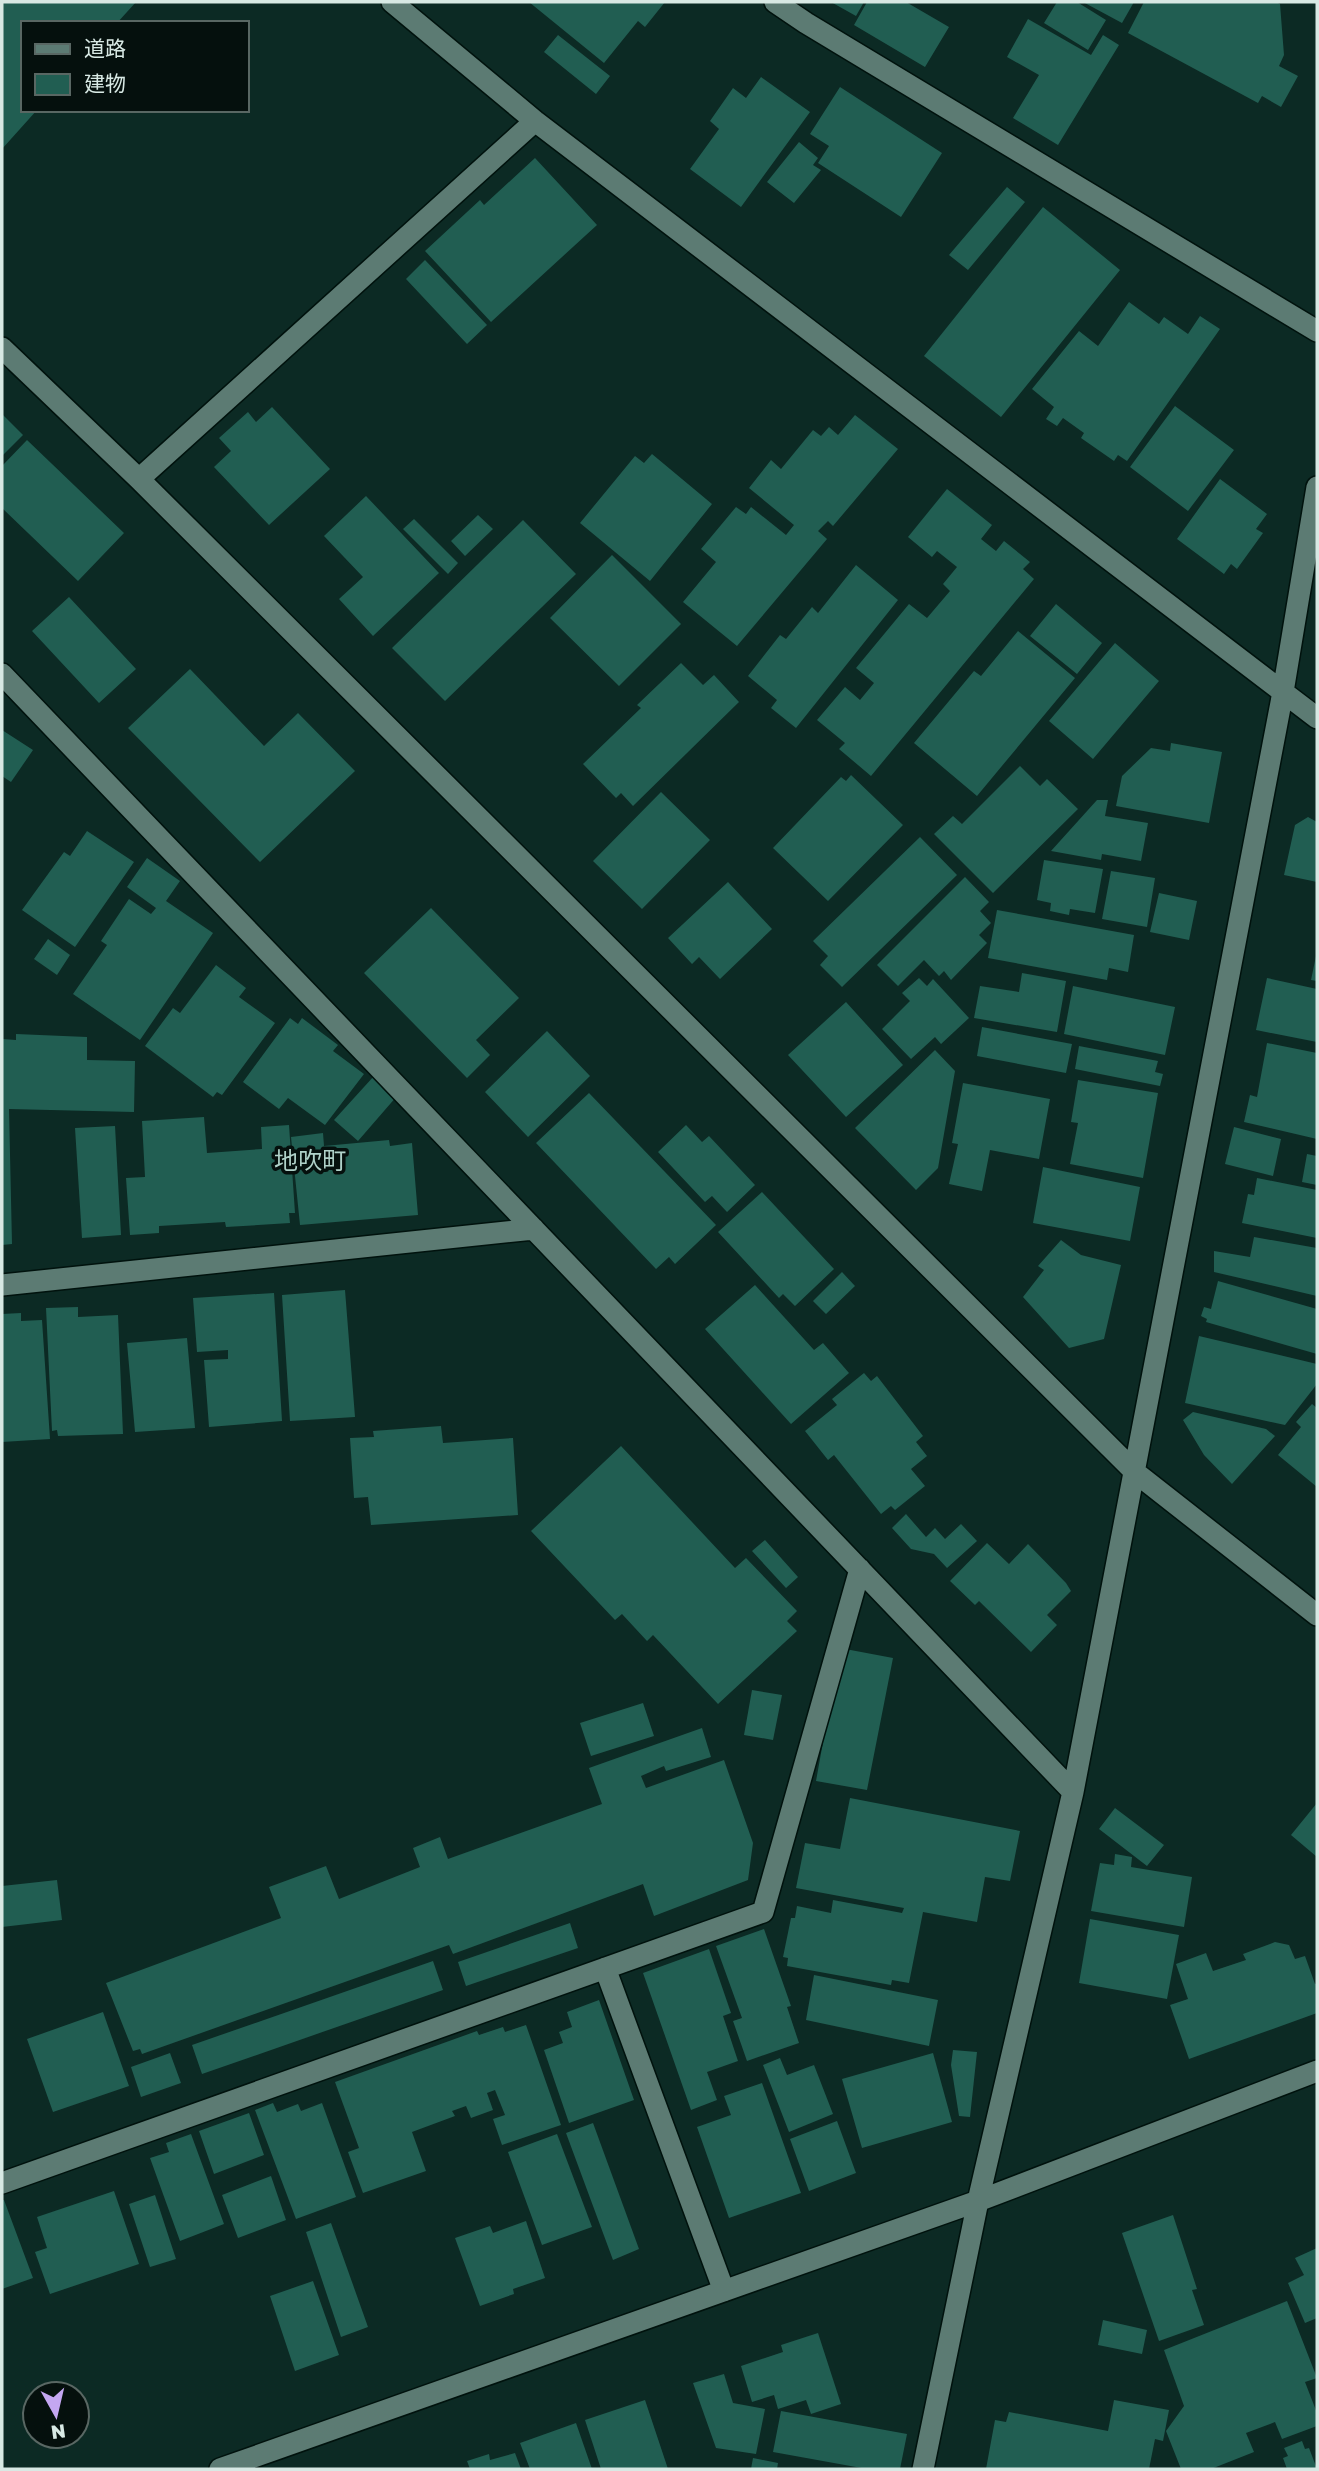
<svg xmlns="http://www.w3.org/2000/svg" width="1319" height="2471" viewBox="0 0 1319 2471" font-family="'Golos Text','Noto Sans JP',sans-serif">
  <rect width="100%" height="100%" fill="#0c2a24"/>
  <path fill="#215e52" d="M2,2H136L117,23H23V110H37L2,149Z
    M529,2H665L645,27L638,21L604,63Z
    M831,2H864L856,16Z
    M867,2H906L949,27L925,67L854,25Z
    M1057,2H1077L1106,20L1088,50L1044,23Z
    M1083,2H1134L1122,23Z
    M1144,2H1276L1280,4L1284,55L1279,66L1298,76L1281,107L1262,96L1258,103L1128,33Z
    M1028,19L1091,55L1103,35L1119,45L1058,145L1013,118L1039,75L1007,57Z
    M558,35L610,76L596,94L544,52Z
    M761,77L810,112L741,207L690,169L719,129L710,121L733,88L746,98Z
    M840,87L942,153L901,217L818,163L829,146L810,134Z
    M799,142L818,158L813,165L821,170L794,203L767,182Z
    M535,158L597,225L491,322L425,251L480,200L484,205Z
    M1007,187L1025,202L968,270L949,255Z
    M1043,207L1120,270L1001,417L924,356Z
    M425,260L487,325L467,344L406,279Z
    M1129,302L1159,324L1164,317L1188,334L1200,316L1220,329L1127,461L1118,455L1114,461L1081,438L1084,433L1063,418L1057,426L1046,419L1054,407L1032,389L1079,331L1098,346Z
    M1175,406L1234,450L1188,511L1130,467Z
    M272,407L330,469L269,525L214,467L231,451L219,438L248,412L256,422Z
    M2,414L23,435L2,456Z
    M855,415L898,449L833,526L828,521L818,531L827,539L737,646L683,602L716,562L701,549L736,507L746,514L751,507L786,535L794,525L749,488L771,460L781,469L813,430L821,436L829,427L838,435Z
    M27,440L124,533L78,581L2,508V466Z
    M652,454L712,504L650,581L580,523L635,456L644,463Z
    M1220,479L1267,514L1256,529L1263,533L1237,569L1231,564L1224,574L1177,539Z
    M947,489L992,525L981,539L996,551L1004,541L1030,562L1023,569L1034,579L871,776L839,749L845,743L817,720L845,687L860,700L874,683L856,668L909,604L927,618L950,591L943,584L957,567L937,551L932,557L908,537Z
    M366,496L439,573L373,636L339,599L363,577L324,536Z
    M478,515L493,529L465,556L451,541Z
    M414,519L458,563L448,574L403,529Z
    M523,520L576,574L445,701L392,648Z
    M612,555L681,624L619,686L550,618Z
    M856,565L898,600L796,728L771,708L777,700L748,676L780,635L786,639L812,607L818,613Z
    M69,597L136,669L99,703L32,631Z
    M1056,604L1102,643L1077,674L1030,636Z
    M1018,631L1075,678L977,796L914,743L974,671L981,676Z
    M1115,643L1159,681L1093,759L1049,721Z
    M681,663L703,685L714,675L739,702L633,806L621,793L616,798L583,764L641,708L637,705Z
    M190,669L264,746L298,713L355,771L260,862L128,728Z
    M2,730L33,750L11,782L2,776Z
    M1171,743L1222,752L1209,823L1116,806L1122,776L1151,748L1170,751Z
    M1020,766L1040,786L1047,779L1078,809L993,893L934,834L953,816L962,824Z
    M851,775L903,825L828,901L773,848L841,777L846,781Z
    M661,792L710,840L642,909L593,861Z
    M1097,800H1108L1105,816L1148,823L1141,861L1102,854L1101,860L1051,851Z
    M1308,817L1317,822V882L1284,875L1295,825Z
    M87,831L134,862L75,947L22,910L64,852L70,856Z
    M920,837L957,875L842,987L820,965L828,956L813,941Z
    M147,858L180,881L166,901L213,933L140,1040L73,994L107,945L101,941L129,899L151,914L156,908L127,887Z
    M1044,860L1103,869L1095,913L1070,909L1069,915L1050,911L1051,903L1037,900Z
    M1111,871L1155,878L1147,927L1102,919Z
    M965,877L989,902L980,911L991,923L979,935L987,943L951,980L944,971L939,976L924,960L898,986L877,965Z
    M728,882L772,929L720,979L699,957L692,964L668,938Z
    M1159,893L1197,901L1189,940L1150,932Z
    M431,908L519,998L476,1040L490,1055L467,1078L364,973Z
    M997,910L1134,935L1128,972L1109,968L1107,980L988,958Z
    M48,939L70,955L57,975L34,959Z
    M1316,956H1317V981L1311,980Z
    M216,965L246,988L239,997L275,1023L222,1095L217,1092L213,1097L145,1046L173,1008L180,1013Z
    M1022,973L1066,981L1057,1032L974,1018L980,986L1019,992Z
    M919,978L927,986L933,979L969,1018L941,1044L935,1037L911,1059L882,1029L910,1001L902,993Z
    M1267,978L1317,989V1042L1256,1030Z
    M1073,986L1175,1007L1165,1055L1064,1034Z
    M846,1002L903,1065L846,1117L788,1055Z
    M290,1018L298,1024L302,1018L338,1045L333,1051L364,1074L325,1125L288,1098L279,1109L243,1082Z
    M982,1027L1072,1044L1066,1073L977,1056Z
    M547,1031L590,1076L528,1137L485,1092Z
    M16,1034L87,1037V1060L135,1061L134,1112L9,1109L12,1244L2,1245V1039L16,1040Z
    M1267,1043L1317,1053V1139L1244,1122L1250,1095L1257,1097Z
    M1079,1046L1158,1061L1155,1072L1163,1074L1160,1086L1075,1069Z
    M935,1050L955,1071L938,1168L916,1190L855,1128Z
    M374,1076L397,1096L358,1141L334,1120Z
    M1078,1080L1158,1093L1143,1178L1070,1164L1078,1123L1071,1122Z
    M963,1083L1050,1099L1039,1159L990,1150L982,1191L949,1184L958,1144L952,1143Z
    M589,1093L716,1225L675,1264L669,1257L656,1269L536,1143Z
    M204,1117L207,1153L262,1149L261,1127L289,1125L295,1213H289L290,1223L226,1227L225,1222L159,1226V1233L130,1235L126,1178L145,1177L142,1121Z
    M686,1125L702,1142L709,1136L755,1185L727,1212L712,1196L705,1202L658,1152Z
    M115,1126L121,1235L82,1238L75,1128Z
    M1234,1127L1281,1139L1273,1176L1225,1164Z
    M323,1133L324,1146L389,1140L390,1146L412,1143L418,1215L300,1225L291,1137Z
    M1307,1154L1317,1156V1185L1302,1182Z
    M1043,1167L1140,1187L1130,1241L1033,1223Z
    M1257,1178L1317,1190V1238L1242,1223L1248,1194L1254,1195Z
    M762,1192L834,1269L795,1306L783,1294L779,1298L718,1232Z
    M1254,1237L1317,1248V1296L1214,1272V1251L1250,1257Z
    M1061,1240L1081,1255L1121,1265L1104,1339L1069,1348L1023,1297L1044,1270L1038,1266Z
    M842,1272L855,1286L826,1314L813,1301Z
    M1218,1281L1317,1309V1354L1206,1322L1207,1319L1201,1316L1204,1307L1211,1309Z
    M755,1285L814,1350L823,1343L849,1373L791,1424L705,1329Z
    M345,1290L355,1417L290,1421L282,1295Z
    M274,1293L282,1421L209,1427L204,1360L228,1359V1350L197,1352L193,1298Z
    M78,1307V1317L118,1315L123,1434L58,1436L57,1430L52,1431L46,1308Z
    M21,1313V1321L42,1320L50,1439L2,1442V1314Z
    M1199,1336L1317,1364V1384L1285,1425L1185,1403Z
    M187,1338L195,1428L135,1432L127,1343Z
    M864,1373L871,1381L877,1376L923,1436L916,1442L927,1456L911,1469L925,1486L895,1510L891,1506L881,1514L834,1455L828,1460L805,1431L837,1405L832,1399Z
    M1312,1404L1317,1408V1487L1278,1455L1301,1427L1296,1422Z
    M1193,1412L1266,1429L1275,1436L1232,1484L1204,1455L1183,1420Z
    M441,1426L443,1443L513,1438L518,1515L371,1525L368,1497L354,1498L350,1438L374,1437L373,1431Z
    M621,1446L735,1568L746,1558L797,1611L787,1621L797,1631L718,1704L653,1635L647,1641L622,1614L615,1620L531,1531Z
    M906,1514L926,1537L935,1528L945,1539L961,1524L977,1541L947,1568L934,1554L911,1549L892,1528Z
    M765,1540L798,1577L786,1588L752,1551Z
    M987,1543L1009,1564L1028,1544L1066,1583L1071,1591L1047,1615L1057,1625L1031,1652L979,1601L975,1605L950,1581Z
    M840,1648L893,1658L867,1790L816,1781Z
    M752,1690L782,1695L773,1740L744,1735Z
    M643,1703L654,1736L591,1756L580,1723Z
    M702,1728L711,1757L666,1771L664,1766L641,1776L646,1788L724,1760L753,1843L748,1880L654,1916L643,1884L453,1954L449,1945L142,2054L140,2049L133,2051L106,1983L281,1918L269,1887L326,1866L339,1899L420,1867L413,1848L440,1837L448,1859L602,1804L589,1768Z
    M850,1798L1020,1831L1010,1881L985,1877L977,1922L923,1912L909,1983L892,1980L891,1985L787,1966L788,1958L783,1957L791,1918H795L797,1906L831,1913L833,1900L902,1913L904,1908L796,1888L805,1843L840,1849Z
    M1317,1803V1857L1291,1835Z
    M1115,1808L1164,1845L1147,1866L1099,1829Z
    M1115,1854L1132,1857L1131,1867L1192,1877L1184,1927L1091,1911L1100,1863L1114,1865Z
    M57,1880L62,1920L2,1927V1886Z
    M1090,1919L1179,1935L1167,1999L1079,1983Z
    M570,1923L578,1948L466,1986L458,1962Z
    M764,1929L791,2006L787,2007L799,2043L747,2061L733,2021L742,2018L716,1946Z
    M1275,1942L1289,1945L1295,1959L1305,1956L1315,1984L1317,1983V2013L1189,2059L1170,2005L1188,1999L1176,1964L1206,1953L1213,1971L1246,1960L1243,1954Z
    M709,1949L731,2013L723,2016L738,2061L707,2072L717,2100L691,2110L643,1973Z
    M433,1961L443,1990L202,2074L192,2045Z
    M814,1975L938,2000L929,2046L806,2020Z
    M599,2000L634,2100L569,2123L544,2050L563,2043L559,2032L572,2027L567,2012Z
    M103,2012L129,2086L53,2112L27,2039Z
    M526,2025L561,2125L502,2145L493,2119L505,2115L495,2090L487,2093L493,2110L471,2118L466,2106L452,2111L455,2116L412,2132L426,2171L363,2193L348,2152L359,2148L335,2082L477,2031L479,2035L503,2027L505,2032Z
    M953,2050L977,2052L970,2117L959,2116L951,2065Z
    M170,2053L181,2083L141,2097L131,2067Z
    M933,2053L952,2122L862,2148L842,2079Z
    M780,2058L787,2075L814,2065L833,2114L789,2132L763,2065Z
    M762,2083L801,2193L729,2218L697,2127L731,2115L724,2096Z
    M273,2103L277,2112L298,2104L301,2111L322,2103L356,2197L296,2219L255,2110Z
    M249,2113L264,2155L214,2174L199,2131Z
    M837,2121L856,2173L809,2191L790,2139Z
    M593,2123L639,2249L613,2260L566,2133Z
    M191,2134L224,2224L180,2241L150,2158L169,2152L166,2143Z
    M557,2134L592,2227L542,2245L508,2152Z
    M271,2176L286,2220L238,2238L222,2195Z
    M114,2191L139,2264L50,2294L35,2252L47,2248L37,2217Z
    M155,2195L176,2259L150,2267L129,2204Z
    M2,2200H4L33,2278L2,2289Z
    M1173,2215L1197,2289L1192,2290L1204,2325L1159,2341L1122,2233Z
    M526,2221L545,2278L513,2289L514,2294L480,2306L455,2238L490,2226L493,2233Z
    M331,2223L368,2327L341,2337L306,2232Z
    M1317,2248V2318L1305,2323L1288,2283L1304,2275L1295,2258Z
    M313,2281L339,2355L295,2371L270,2296Z
    M1287,2301L1317,2378L1305,2382L1317,2413V2426L1282,2439L1275,2422L1246,2433L1254,2452L1211,2469H1181L1166,2431L1184,2406L1164,2350Z
    M1103,2320L1147,2330L1142,2354L1098,2345Z
    M818,2333L841,2404L811,2414L806,2400L778,2409L774,2395L752,2402L741,2366L783,2352L781,2345Z
    M724,2374L733,2403L765,2409L756,2454L716,2448L693,2383Z
    M645,2400L668,2469H601L585,2420Z
    M1114,2400L1169,2410L1163,2441L1155,2439L1149,2469H986L995,2420L1006,2422L1009,2412L1108,2431Z
    M781,2411L907,2434L900,2469H867L773,2452Z
    M576,2423L592,2469H530L520,2443Z
    M1302,2441L1305,2449L1309,2448L1317,2469H1287L1283,2458L1288,2456L1284,2448Z
    M515,2453L521,2469H470L467,2461L489,2454L490,2460Z
    M753,2458L778,2463L777,2469H751Z"/>
  <g fill="none" stroke-linecap="round" stroke-linejoin="round">
    <g stroke="#00120d" stroke-width="24">
      <path id="minor" d="M392,2L535,121L1317,718
        M775,2L806,23L1317,331
        M2,348L139,479L1136,1473L1317,1615
        M139,479L535,121
        M2,674L1073,1792
        M2,1285L534,1229
        M605,1968L724,2291
        M2,2183L763,1912L860,1569
        M220,2469L978,2201L1317,2071
        M923,2469L978,2201L1073,1792L1283,692L1317,487"/>
    </g>
    <use href="#minor" stroke="#5c7b73" stroke-width="21"/>
  </g>
  <g text-anchor="middle" dominant-baseline="central" stroke-width="7" stroke-linejoin="round" paint-order="stroke">
    <g font-size="24" fill="#b0d2c9" stroke="#05100d">
      <text x="310" y="1159">地吹町</text>
    </g>
  </g>
  <rect width="1319" height="2471" fill="none" stroke="#d8e9e4" stroke-width="7"/>
  <rect x="21" y="21" width="228" height="91" fill="#05100d" stroke="#596763" stroke-width="2"/>
  <rect x="35" y="44" width="35" height="10" fill="#5c7b73" stroke="#596763" stroke-width="2"/>
  <text x="84" y="56" font-size="21" fill="#d8e9e4">道路</text>
  <rect x="35" y="74" width="35" height="21" fill="#215e52" stroke="#596763" stroke-width="2"/>
  <text x="84" y="91" font-size="21" fill="#d8e9e4">建物</text>
  <g transform="translate(56 2415) rotate(172)"><circle r="33" fill="#05100d" stroke="#596763" stroke-width="2"/>
  <path d="M0-5L12 26L0 18L-12 26Z" fill="#c4a7f1"/>
  <text y="-10" font-size="19" font-weight="bold" text-anchor="middle" fill="#d8e9e4">N</text>
  </g>
</svg>
